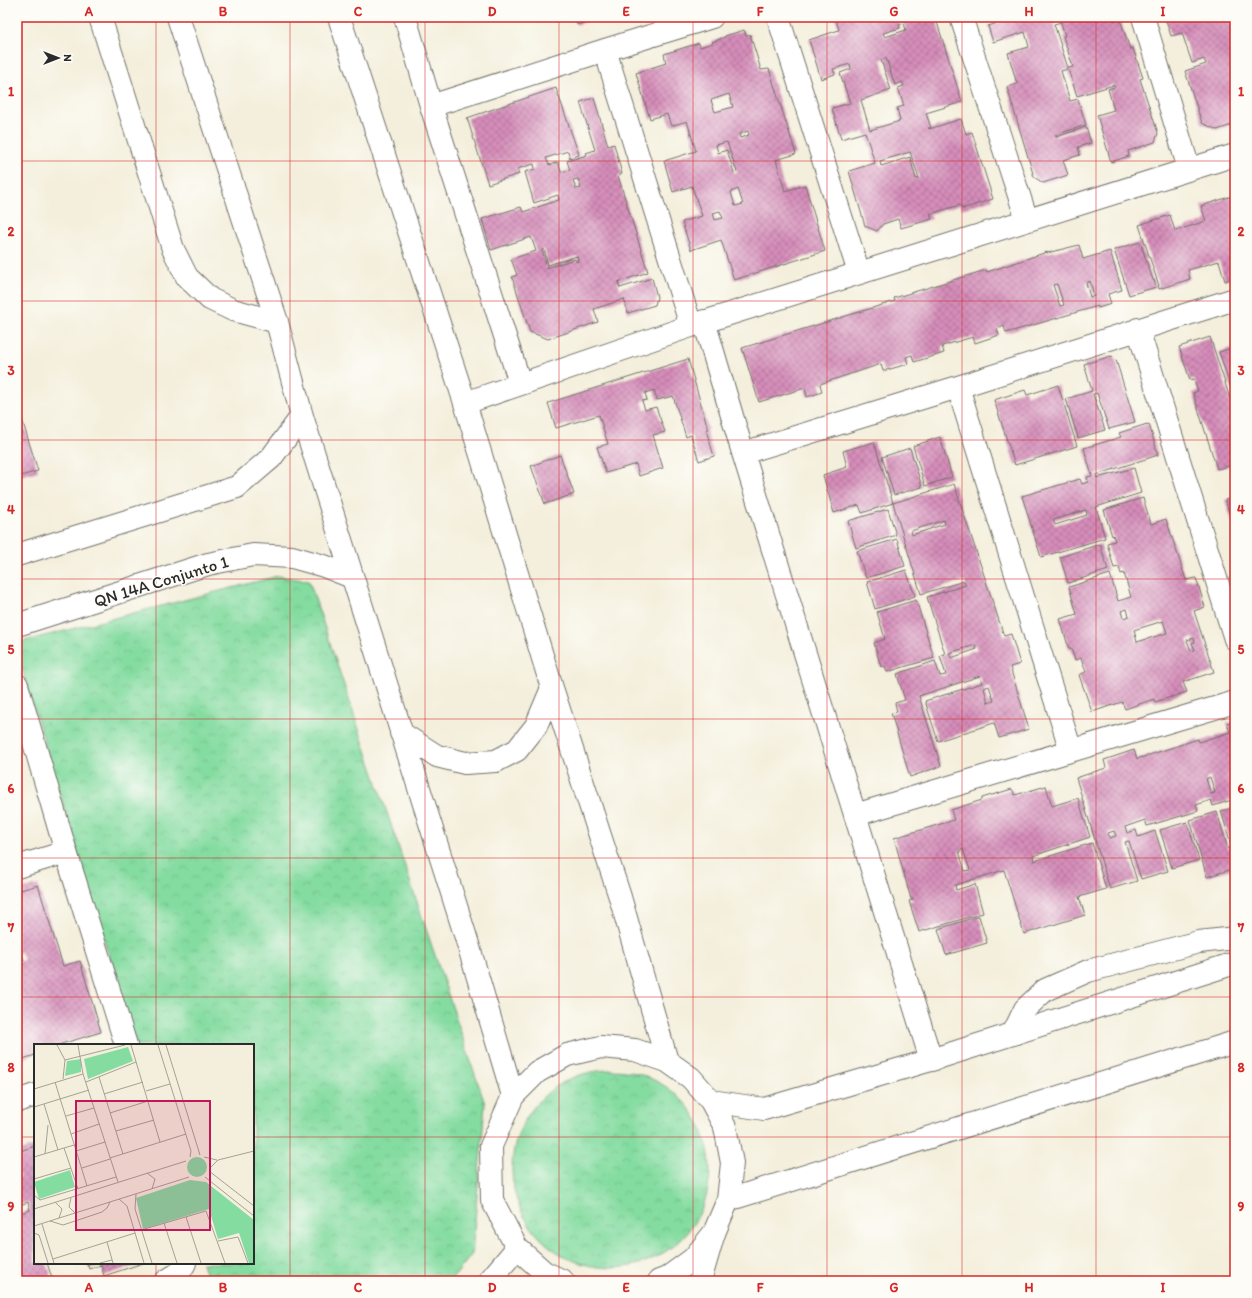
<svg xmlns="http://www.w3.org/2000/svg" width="1252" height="1298" viewBox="0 0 1252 1298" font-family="Itim,sans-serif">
  <defs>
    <pattern id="park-crowns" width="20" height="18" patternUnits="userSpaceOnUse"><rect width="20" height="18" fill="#84dca0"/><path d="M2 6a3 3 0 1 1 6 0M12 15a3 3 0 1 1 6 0" fill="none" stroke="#72bd8a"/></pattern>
    <pattern id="building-cross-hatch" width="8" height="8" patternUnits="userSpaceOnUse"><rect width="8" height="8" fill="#d68dba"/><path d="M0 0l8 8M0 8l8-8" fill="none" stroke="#ae7397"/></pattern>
  </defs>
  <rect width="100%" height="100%" fill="#fdfcf7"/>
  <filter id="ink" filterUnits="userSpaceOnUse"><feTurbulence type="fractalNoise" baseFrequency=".025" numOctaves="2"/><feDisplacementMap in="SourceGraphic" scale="8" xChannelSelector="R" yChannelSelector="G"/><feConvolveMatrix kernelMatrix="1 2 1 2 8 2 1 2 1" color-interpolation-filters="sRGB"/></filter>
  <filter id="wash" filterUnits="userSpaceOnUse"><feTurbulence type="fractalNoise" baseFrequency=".012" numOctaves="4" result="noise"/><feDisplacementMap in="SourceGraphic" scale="16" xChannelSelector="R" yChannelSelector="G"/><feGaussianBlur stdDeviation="0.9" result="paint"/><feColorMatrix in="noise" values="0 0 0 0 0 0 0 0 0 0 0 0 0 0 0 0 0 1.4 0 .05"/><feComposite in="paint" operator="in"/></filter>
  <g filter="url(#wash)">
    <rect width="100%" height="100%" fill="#f4efdc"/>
    <path fill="url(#park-crowns)" stroke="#588466" d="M278,576L309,581L485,1104L472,1254L451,1281H207L202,1263H253V1045H136L17,652V643Z
      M512 1169a99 99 0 1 1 198 0a99 99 0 1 1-198 0Z"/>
    <g id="blocks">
      <path fill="url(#building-cross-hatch)" fill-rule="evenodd" d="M574,17H600L577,25Z
        M835,17H904L905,21L916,17H924L925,22L936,19L962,102L926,113L931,128H928L929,129L961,119L966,134L972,132L993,199L962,209L960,205L930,214L932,219L901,228L898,219L883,224L877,231L865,226L849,171L875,163L865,132L841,139L832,108L850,103L840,73L851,69L850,64L833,69L835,74L821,79L809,40L839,30ZM904,23L906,30L885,37L883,33L900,28L899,25ZM886,58L895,85L902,82L904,86L898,88L904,106L897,108L900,121L870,130L861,100L891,90L881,60ZM910,152L919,178L916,179L910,157L881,166L880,161Z
        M999,17H1113L1114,21L1120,19L1130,49L1133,48L1143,78L1140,79L1158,133L1155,142L1128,151L1129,156L1111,162L1097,115L1114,110L1108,89L1115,87L1114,85L1077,96L1068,69L1061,71L1070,101L1078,99L1086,125L1055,135L1056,137L1086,127L1091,143L1078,147L1080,155L1063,160L1068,175L1043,183L1034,177L1007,87L1017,84L1008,53L1029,47L1025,32L993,42L988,26L1001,22ZM1061,22L1065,36H1063L1073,67L1068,68L1054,24Z
        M1165,17H1235V124L1217,130L1202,123L1185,71L1206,64L1204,59L1192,63L1182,33L1171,36Z
        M744,30L746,36L750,34L761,70L769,69L796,154L776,160L785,191L805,185L825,251L734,280L721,240L691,250L682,222L702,216L692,186L673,192L664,161L696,151L687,121L671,126L667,114L650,119L636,73L666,63L664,54L699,43L700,47L713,43L712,42L725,37V36ZM729,94L733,107L715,112L711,100ZM748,131L749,135L740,138L739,134ZM727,142L737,172L734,173L727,150L718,153L716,145ZM738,189L743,204L735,206L731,192ZM720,211L723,218L715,220L713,213Z
        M556,88L579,155L570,158L568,151L546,158L549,165L558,162L561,172L570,170L567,161L587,155L586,153L595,150L580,102L594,98L608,146L614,144L622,174L618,176L648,272L618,282L620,288L652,278L657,297L655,305L628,313L624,299L594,309L598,322L548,339L530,332L512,277L517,275L511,259L536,251L531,237L491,250L482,219L521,207L523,212L559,200L558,195L534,203L525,172L535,169L534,164L517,169L519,174L488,184L467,118ZM578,179L581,188L576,189L573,180ZM544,249L548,265L577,256L578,261L576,262L575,259L546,268L547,266L542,250Z
        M1235,194V277L1225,281L1219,261L1188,270L1190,279L1159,289L1158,286H1159L1139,225L1170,215L1175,231L1206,221L1201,206L1232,196L1231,195Z
        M1140,242L1153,280H1154L1156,287L1129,295L1114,250Z
        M1079,245L1083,259L1110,251L1122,290L1108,294L1111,304L1098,308V306L1006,333L1004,326L997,329L999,335L975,343L973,337L942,346L944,353L914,362L912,355L906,357L908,364L883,371L881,364L820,384L822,392L807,397L805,388L759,402L742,348L895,301L894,298L986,270L987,272L1047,252V253ZM1090,281L1094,296L1090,297L1086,283ZM1057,284L1064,305L1060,306L1053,285Z
        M1210,337L1230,398L1235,396V470L1233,465L1217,469L1193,393L1198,391L1194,379L1190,380L1179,347Z
        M1235,347V390L1232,391L1219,352Z
        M1112,356L1116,360L1135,422L1109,429L1097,393L1093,394L1105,430L1078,438L1066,399L1092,391L1084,364Z
        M688,359L708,429L706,430L714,456L699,461L691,435L686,437L673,396L657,400L654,390L645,393L647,400L642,401L645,410L656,407L665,432L653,435L663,468L639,476L636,464L606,473L597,447L608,444L599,415L556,428L548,403Z
        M1058,385L1077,446L1015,465L994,400L1025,390L1027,395Z
        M19,410L38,471L17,477V411Z
        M1147,424V425L1149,424L1158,455L1096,475L1097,478L1134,468L1141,493L1096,507L1105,538L1041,557L1022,496L1080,479L1082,484L1088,482L1087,477L1092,476L1084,448L1121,437L1119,433ZM1086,510L1087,515L1055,525L1053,520Z
        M940,437L952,477L925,486L913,446Z
        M874,442L893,503L862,513L859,505L834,513L823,475L847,467L843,451Z
        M910,448L922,487L894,495L882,457Z
        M560,455L574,494L545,504L531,466Z
        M954,484L1004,636L1011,634L1020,664L1010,667L1029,729L999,738L994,723L938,741L925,701L982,683L980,676L919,696L941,766L910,777L891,713L897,712L895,703L905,700L897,674L935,661L940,676L946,675L940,656L945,654L927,597L966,585L964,581L921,594L893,503ZM944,520L945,524L912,535L911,531ZM975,645L977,649L951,658L949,653ZM989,686L994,701L988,703L984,688Z
        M1235,497V530L1225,500Z
        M1143,498L1151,524L1166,519L1186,580L1196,578L1205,607L1194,611L1214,672L1183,682L1187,692L1155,702L1154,699L1125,709L1122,702L1092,712L1079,675L1086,672L1081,658L1075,660L1071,649H1069L1060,619L1077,614L1069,587L1110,574L1118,601L1131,597L1124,573L1121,574L1119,567L1114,568L1107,543L1115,541L1113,535L1112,536L1104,510ZM1127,609L1129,616L1123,618L1121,611ZM1163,621L1167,633L1137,642L1134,630ZM1194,638L1195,642L1192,643L1195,650L1191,651L1187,640Z
        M888,509L896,535L856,548L848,521Z
        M897,539L905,566L866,578L857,551Z
        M1100,544L1108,570L1068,583L1060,557Z
        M906,570L915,596L875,609L867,582Z
        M916,600L934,658L887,672L885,666L881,667L874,643L885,639L877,612Z
        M1235,721V752L1232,753L1235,764V799L1213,806L1211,800L1196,805L1198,811L1188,814L1147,826L1145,820L1125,827L1127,833L1136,830L1138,837L1155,831L1168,871L1141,879L1129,841L1125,842L1137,881L1110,889L1076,778L1106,768L1104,760L1134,750L1137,759L1198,739L1199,742L1230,732L1227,723ZM1210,777L1215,793L1211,794L1206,779ZM1114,831L1116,836L1110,838L1108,833Z
        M1046,786L1052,806L1078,798L1090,837L1033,856L1034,861L1092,843L1106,889L1079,897L1085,915L1024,934L1004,870L955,885L956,890L975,884L983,913L919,932L909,901L913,900V899H911L894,838L954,820L951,810L982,800V798L1012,789L1015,795ZM963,849L970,870L965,871L959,851Z
        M1235,807V868L1207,877L1190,820L1217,812L1228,849L1232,847L1221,811Z
        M1187,822L1199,860L1172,868L1160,830Z
        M38,885L63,966L80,961L101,1032L58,1045H35V1055L20,1060L17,1050V962L24,960L21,952L17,953V916L20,915V914L17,915V891Z
        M979,916L987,943L946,955L938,929Z
        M35,1146V1263H47L53,1281H17V1214L30,1210L28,1202L17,1206V1178L20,1177L17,1166V1152Z
        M87,1263H143L104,1276L101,1265L89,1269Z"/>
    </g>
  </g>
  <g filter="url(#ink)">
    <use href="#blocks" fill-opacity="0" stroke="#717069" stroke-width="1"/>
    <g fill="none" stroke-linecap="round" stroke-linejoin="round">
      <g stroke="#717069" stroke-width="24">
        <path id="minor" d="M100,17L173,249L187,277L210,299L233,310L277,322
          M405,17L431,106L520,383
          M778,17L859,273
          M961,17L1027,220
          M1143,17L1189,169
          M605,50L691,326
          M431,106L605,50L712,17
          M704,321L743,453L931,1060
          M1138,329L1235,639
          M958,387L1071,751
          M465,403L691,326L1235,155
          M743,453L958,387L1235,299
          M17,685L66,852L126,1045
          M855,815L1235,702
          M17,867L66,852
          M1013,1034L1025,1009L1045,990L1088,971L1199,942L1235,938
          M17,1101L35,1095
          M166,1281L179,1273L185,1263
          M700,1281L714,1233"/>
      </g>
      <g stroke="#717069" stroke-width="24">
        <path id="major" d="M178,17L277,322L302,416L468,944L513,1096
          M339,17L465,403L552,688L620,897L667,1061
          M17,555L237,487L271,458L302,416
          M17,625L208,564L253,555L292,557L324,566L352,577
          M401,733L437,756L465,763L496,761L517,750L536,726L552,688
          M711,1101L764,1109L931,1060L1235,963
          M728,1200L1235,1042
          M489,1281L517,1248
          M563,1281L544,1272L517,1248L492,1200L491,1146L513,1096L537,1072L567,1055L601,1047L635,1050L667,1061L691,1078L711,1101L725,1127L732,1163L728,1200L714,1233L693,1259L667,1278L659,1281"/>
      </g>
      <use href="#minor" stroke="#fff" stroke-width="22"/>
      <use href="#major" stroke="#fff" stroke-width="22"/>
    </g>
  </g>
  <path fill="none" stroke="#d62828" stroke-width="1" stroke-opacity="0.55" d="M156,17V1045M290,17V1281M425,17V1281M559,17V1281M693,17V1281M827,17V1281M962,17V1281M1096,17V1281M17,161H1235M17,301H1235M17,440H1235M17,579H1235M17,719H1235M17,858H1235M17,997H1235M17,1137H35M253,1137H1235M156,1263V1281"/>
  <g text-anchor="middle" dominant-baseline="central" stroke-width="3" stroke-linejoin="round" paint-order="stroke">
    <g font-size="17" fill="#2b2b2b" stroke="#fdfcf7">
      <text transform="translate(161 581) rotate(-17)">QN 14A Conjunto 1</text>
    </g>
  </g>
  <g transform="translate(34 1044)">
    <rect width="220" height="220" fill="#f4efdc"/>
    <path d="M94,3L99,17L54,35L50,15ZM47,15V28L31,32L33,17ZM153 123a10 10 0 1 1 20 0a10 10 0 1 1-20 0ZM36,126L41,143L5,155L0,138ZM156,136L172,138L220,176V219H215L205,189L184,195L175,165L109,185L102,154Z" fill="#84dca0"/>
    <path d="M68,11L70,19L58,22L55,15ZM219,192L220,206L216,208L212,195Z" fill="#84dca0"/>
    <path fill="none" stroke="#a4a195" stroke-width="1" d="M23,1L31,16M44,1L49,30L84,138M97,1L126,98M124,1L157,107L156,113M132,1L166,111M31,16L91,1M65,33L89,110M29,35L31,16M21,38L53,142M52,38L102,18M0,45L49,30M112,47L136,40M70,50L109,38M10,60L24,106M0,63L55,46M76,69L114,57M32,72L60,64M82,87L120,76M37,90L65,80M30,104L44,145M42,107L71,98M11,110L14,81M0,113L40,101M170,113L183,116M76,114L152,90M48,124L76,115M176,124L184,116L220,107M175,127L220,162M113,129L121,135L118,145M171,133L220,172M0,135L37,124M102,150L101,165L118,219M0,151L6,156L82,133M37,154L35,163L41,169M85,155L93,162L110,219M21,158L28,165L25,174M0,165L152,117M152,173L167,219M16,177L29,181L68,168L73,164L76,158M130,179L143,219M8,180L20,219M0,182L155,133M107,186L172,167L191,219M0,189L5,191L14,219M184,197L204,193L214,219M73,198L79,219M19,215L101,189M66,219L78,216"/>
    <path fill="#c2185b" fill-opacity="0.15" stroke="#c2185b" stroke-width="2" d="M42,57H176V186H42Z"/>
    <rect width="220" height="220" fill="none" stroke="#2b2b2b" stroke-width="2"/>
  </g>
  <rect width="1252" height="1298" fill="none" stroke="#fdfcf7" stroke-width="44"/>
  <g transform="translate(58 58) rotate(90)" stroke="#fdfcf7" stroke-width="3" paint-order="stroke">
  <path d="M0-3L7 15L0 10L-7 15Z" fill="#2b2b2b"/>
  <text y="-6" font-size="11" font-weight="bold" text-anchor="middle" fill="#2b2b2b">N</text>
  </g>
  <rect x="22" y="22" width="1208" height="1254" fill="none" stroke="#d62828" stroke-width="1.5"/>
  <g font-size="13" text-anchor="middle" font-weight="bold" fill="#d62828">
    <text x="89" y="16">A</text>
    <text x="223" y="16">B</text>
    <text x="358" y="16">C</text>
    <text x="492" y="16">D</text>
    <text x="626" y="16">E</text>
    <text x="760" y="16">F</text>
    <text x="894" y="16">G</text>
    <text x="1029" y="16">H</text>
    <text x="1163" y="16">I</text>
    <text x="11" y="96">1</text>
    <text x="1241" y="96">1</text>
    <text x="11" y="236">2</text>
    <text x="1241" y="236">2</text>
    <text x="11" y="375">3</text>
    <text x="1241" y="375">3</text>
    <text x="11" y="514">4</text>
    <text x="1241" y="514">4</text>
    <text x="11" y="654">5</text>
    <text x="1241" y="654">5</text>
    <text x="11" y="793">6</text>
    <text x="1241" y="793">6</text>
    <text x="11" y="932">7</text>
    <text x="1241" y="932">7</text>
    <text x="11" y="1072">8</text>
    <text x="1241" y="1072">8</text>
    <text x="11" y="1211">9</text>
    <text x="1241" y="1211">9</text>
    <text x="89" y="1292">A</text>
    <text x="223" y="1292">B</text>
    <text x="358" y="1292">C</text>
    <text x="492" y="1292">D</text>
    <text x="626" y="1292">E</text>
    <text x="760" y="1292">F</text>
    <text x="894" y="1292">G</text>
    <text x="1029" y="1292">H</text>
    <text x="1163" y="1292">I</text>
  </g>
</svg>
